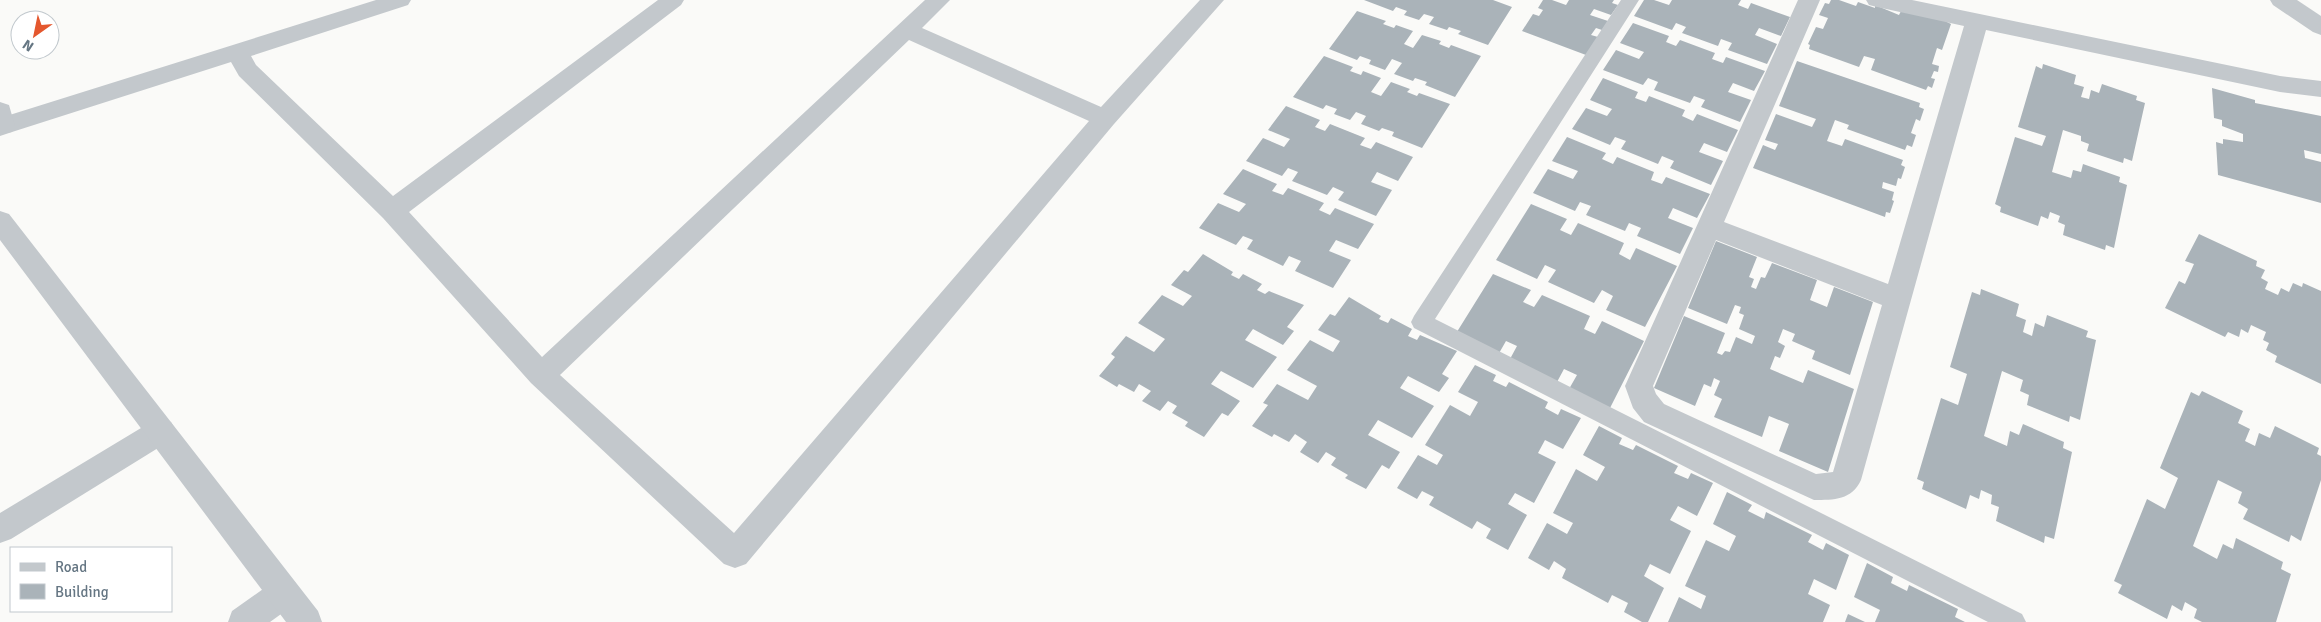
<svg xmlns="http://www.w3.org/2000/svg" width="2321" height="622" viewBox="0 0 2321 622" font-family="Signika,sans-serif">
  <rect width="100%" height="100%" fill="#fafaf8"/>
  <path fill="#aab3b9" d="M1364,0H1493L1512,7L1488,45L1458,34L1461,31L1449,27L1447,30L1429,24L1434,17L1424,14L1419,20L1404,15L1407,11L1396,7L1393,11Z
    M1543,0H1552L1566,5L1569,0H1614L1612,3L1618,5L1611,15L1594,9L1590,15L1608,21L1602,30L1596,28L1591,35L1598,37L1586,55L1522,31L1533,14L1539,16L1543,10L1538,8Z
    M1644,0H1654L1669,5L1672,0H1741L1738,5L1748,9L1751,3L1790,17L1781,36L1759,28L1755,35L1777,44L1767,64L1728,50L1732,43L1721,39L1718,46L1682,33L1686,27L1676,23L1672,30L1634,16Z
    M1831,0H1839L1856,6L1858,2L1875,8V5L1899,15L1901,11L1943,20L1951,24L1942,50L1937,48L1932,64L1939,66L1938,72L1934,71L1931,78L1935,79L1932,88L1928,86L1926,90L1871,70L1875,59L1864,56L1859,67L1809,49L1810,45L1808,44L1816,27L1823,29L1828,18L1819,15L1825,3L1829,4Z
    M1357,11L1386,21L1383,24L1394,28L1396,25L1413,31L1404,44L1413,48L1422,35L1441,41L1439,44L1449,48L1451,45L1481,56L1455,97L1425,85L1427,82L1415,78L1413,81L1394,74L1402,63L1392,59L1385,70L1369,64L1371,60L1360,56L1357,60L1329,49Z
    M1633,23L1669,36L1666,42L1676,46L1680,40L1715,53L1712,59L1723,63L1726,57L1765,71L1754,91L1733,83L1728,92L1751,100L1740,122L1701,107L1705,100L1694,96L1690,103L1654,90L1658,82L1648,78L1643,85L1603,70L1616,50L1639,59L1644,52L1620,43Z
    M1324,56L1353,67L1350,71L1361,75L1363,71L1381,78L1371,92L1381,96L1391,82L1410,89L1407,92L1417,96L1419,93L1450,104L1422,148L1392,136L1394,132L1382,128L1379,131L1361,124L1366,116L1356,112L1350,120L1334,114L1337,109L1326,105L1323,109L1293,97Z
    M1797,61L1920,103L1919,107L1924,109L1920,121L1916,119L1911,133L1916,135L1912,147L1907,145L1905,150L1847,129L1849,125L1835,120L1827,141L1842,146L1845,139L1903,160L1901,165L1905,167L1901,179L1898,178L1896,186L1883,182L1882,188L1894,192L1892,200L1894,201L1890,213L1886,212L1885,217L1753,168L1763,145L1775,150L1778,144L1765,140L1776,114L1812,127L1816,119L1779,106Z
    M2043,64L2076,75L2074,84L2084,87L2081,97L2089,99L2091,90L2099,93L2102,84L2137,96L2136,100L2145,103L2132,161L2124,158L2123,163L2087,151L2089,144L2081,141V136L2063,130L2052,172L2071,178L2073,170L2081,172L2083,164L2120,177L2119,182L2127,185L2114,248L2106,245L2105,250L2063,235L2065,225L2058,222L2060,216L2050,212L2048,219L2041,216L2038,226L2000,212L2001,207L1995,204L2015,137L2042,146L2046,136L2018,127L2036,66L2042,69Z
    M1603,78L1638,92L1635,98L1646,102L1649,96L1685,110L1682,116L1693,121L1697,114L1738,130L1727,152L1704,143L1699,152L1723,161L1711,185L1670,168L1674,161L1662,156L1658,164L1621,149L1626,141L1615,137L1610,145L1572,129L1586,108L1607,116L1612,109L1590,100Z
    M2212,88L2255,100V103L2321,116V154L2304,150L2305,158L2321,162V203L2218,175L2216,142L2223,144V139L2243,142V134L2222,126V120L2214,118Z
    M1286,106L1320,120L1315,127L1325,131L1330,124L1365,138L1360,145L1371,149L1376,142L1413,157L1398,181L1377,172L1371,182L1392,190L1376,216L1338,200L1344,192L1333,187L1327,195L1292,181L1298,172L1288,168L1282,176L1246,161L1263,138L1284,147L1290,139L1268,130Z
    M1567,137L1606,153L1602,159L1613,164L1617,157L1654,172L1651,180L1662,184L1666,177L1710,194L1697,218L1673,208L1668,218L1693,228L1680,254L1637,236L1641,228L1629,223L1625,231L1586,215L1591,206L1580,202L1575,211L1533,193L1548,169L1573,179L1578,171L1552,161Z
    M1243,169L1277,184L1272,191L1283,195L1288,188L1324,203L1319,210L1330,215L1335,208L1374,224L1358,249L1336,240L1329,251L1351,260L1333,288L1295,271L1301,261L1289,256L1283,266L1247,249L1253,240L1243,236L1236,245L1199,228L1218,203L1239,212L1246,204L1223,194Z
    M1531,204L1567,219L1560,230L1571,235L1578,223L1624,243L1619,254L1630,260L1636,248L1677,266L1645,327L1606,310L1613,296L1602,290L1594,303L1548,282L1556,270L1545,265L1537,279L1496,260Z
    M2199,234L2257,261L2256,266L2265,270L2261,278L2268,282L2265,289L2278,295L2281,288L2289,292L2293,283L2302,287L2303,283L2321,291V384L2275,362L2277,356L2266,350L2269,343L2263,340L2266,332L2251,325L2248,333L2241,329L2239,337L2228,332L2225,337L2165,308L2179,281L2185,284L2194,264L2185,261Z
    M1716,241L1757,257L1749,277L1754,279L1751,287L1756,289L1761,277L1765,278L1772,263L1817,280L1810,300L1827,307L1834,287L1873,302L1850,375L1812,359L1815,351L1792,341L1795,334L1783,329L1778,342L1785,346L1780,358L1775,356L1770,369L1803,383L1808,370L1854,389L1828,472L1779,451L1789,424L1769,416L1762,437L1714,417L1722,399L1714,395L1720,381L1714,378L1711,387L1704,384L1695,406L1654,388L1684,316L1725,333L1717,353L1722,355L1725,351L1730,352L1736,337L1752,344L1755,336L1739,329L1744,315L1739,313L1741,307L1735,305L1727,324L1688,308Z
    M1203,254L1233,272L1231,275L1239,279L1243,274L1262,284L1257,290L1265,294L1269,291L1304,305L1287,327L1294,331L1283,345L1253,329L1245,340L1277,357L1253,388L1221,371L1211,384L1240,401L1228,416L1222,413L1204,437L1185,426L1188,422L1172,413L1177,406L1168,401L1160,411L1142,401L1151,391L1139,384L1134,392L1119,384L1117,387L1099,376L1115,357L1111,354L1126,336L1154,352L1165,339L1138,323L1162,295L1183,306L1192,296L1171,285L1184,270L1188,272Z
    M1493,274L1531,290L1523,302L1534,307L1542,295L1590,316L1584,329L1595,334L1602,321L1644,341L1610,408L1569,389L1577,375L1564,369L1557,382L1510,359L1517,346L1506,341L1498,355L1455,335Z
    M1981,289L2019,304L2016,316L2026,320L2023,332L2032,336L2035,323L2044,327L2047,315L2088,331L2086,337L2096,340L2080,420L2070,416L2069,422L2027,405L2029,395L2020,391L2023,380L2002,371L1984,436L2007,446L2010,431L2019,435L2023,424L2064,442L2063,448L2072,452L2054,539L2045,536L2044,543L1996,521L1999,507L1991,504L1992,495L1981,490L1979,499L1970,495L1966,509L1922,489L1924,482L1917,479L1941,398L1958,405L1967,374L1950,367L1972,292L1980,295Z
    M1349,297L1381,316L1379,319L1388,323L1391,318L1412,329L1408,336L1417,340L1420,335L1457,351L1442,374L1449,378L1439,392L1408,376L1400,388L1434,406L1412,438L1378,420L1368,435L1400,452L1389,469L1382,465L1366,489L1345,478L1348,475L1331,465L1336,458L1326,452L1318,463L1300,452L1307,442L1295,434L1289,442L1274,434L1272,437L1252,426L1268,405L1263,403L1277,384L1308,400L1317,386L1287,370L1310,340L1333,352L1340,341L1318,330L1330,314L1335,316Z
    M1475,365L1496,375L1493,381L1506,387L1509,382L1548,402L1545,408L1558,415L1561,409L1581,418L1563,449L1545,440L1538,453L1556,462L1534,503L1515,493L1508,504L1527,515L1508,550L1486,538L1491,529L1477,521L1472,529L1429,505L1434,497L1422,491L1417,499L1397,488L1418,455L1437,465L1443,455L1425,445L1450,405L1470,416L1478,402L1458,392Z
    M2202,391L2243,411L2238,423L2250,429L2245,441L2255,446L2259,433L2270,438L2275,426L2319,448L2317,454L2321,456V480L2301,541L2291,535L2289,542L2243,519L2248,509L2238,503L2242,492L2218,480L2193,546L2217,559L2223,544L2233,549L2236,538L2283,562L2281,569L2291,574L2276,622H2202L2194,618L2197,609L2185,602L2182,611L2172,605L2167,619L2118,593L2122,585L2114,581L2147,499L2165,509L2178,478L2160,468L2191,392L2199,396Z
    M1599,426L1622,438L1619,444L1633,450L1636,445L1678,466L1674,473L1688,479L1691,473L1713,483L1697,516L1678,506L1670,520L1691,531L1670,574L1650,564L1644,576L1664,588L1648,622H1642L1624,612L1628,603L1612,595L1608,603L1562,578L1566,569L1554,561L1549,570L1528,558L1547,523L1567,534L1573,523L1553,513L1576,469L1597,481L1605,467L1583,455Z
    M1727,492L1752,505L1748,511L1764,519L1766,512L1812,535L1808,542L1823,550L1826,543L1849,555L1836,590L1814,579L1808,594L1830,605L1823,622H1668L1679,597L1701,609L1706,596L1685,586L1706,540L1729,551L1736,536L1713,524Z
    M1867,563L1893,577L1891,583L1907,591L1909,585L1958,609L1955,617L1965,622H1875L1880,610L1854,597Z
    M1848,614L1865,622H1845Z"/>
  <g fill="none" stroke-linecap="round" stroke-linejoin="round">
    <path fill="#c3c8cc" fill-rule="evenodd" d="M1621,0H1639L1435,319L2022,614L2026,622H1988L1414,328L1411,322L1414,316Z"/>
    <path fill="#c3c8cc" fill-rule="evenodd" d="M376,0H411L408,5L251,56L256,65L393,196L658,0H684L681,5L409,212L542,357L925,0H950L922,28L1101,107L1200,0H1224L1114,124L746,564L735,568L724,564L531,383L383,218L239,76L231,62L12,132L0,134V118ZM909,40L1089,121L734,533L560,375Z
      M1798,0H1820L1724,222L1888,284L1964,26L1877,7L1869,5L1866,0H1912L2280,76L2321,81V97L2280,92L1986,30L1861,480C1852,500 1834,500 1814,500L1644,422L1633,408L1625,386ZM1716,240L1882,305L1833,472L1816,474L1664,404L1656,394L1653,386Z
      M2270,0H2297L2321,16V35L2313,32L2273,5Z
      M161,418L171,422L176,431L171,440L11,539L0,543V513L151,422Z
      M284,578L295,582L300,593L295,604L270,622H228L232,611L273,582Z"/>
    <path fill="#c3c8cc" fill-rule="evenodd" d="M0,102L9,105L15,126L12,132L0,136Z
      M0,211L9,214L318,611L322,622H286L0,240Z"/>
  </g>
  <rect x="10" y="547" width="162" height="65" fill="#ffffff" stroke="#c1c8cd"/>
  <rect x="20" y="563" width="25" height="8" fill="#c3c8cc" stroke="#c1c8cd"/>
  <text x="55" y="572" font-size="15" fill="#657683">Road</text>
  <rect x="20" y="584" width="25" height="15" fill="#aab3b9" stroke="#c1c8cd"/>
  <text x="55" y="597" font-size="15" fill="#657683">Building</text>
  <g transform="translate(35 35) rotate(213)"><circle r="24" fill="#ffffff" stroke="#c1c8cd"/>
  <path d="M0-4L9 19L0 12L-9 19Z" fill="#e4572e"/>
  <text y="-8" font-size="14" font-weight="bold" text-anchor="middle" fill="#657683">N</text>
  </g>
</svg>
